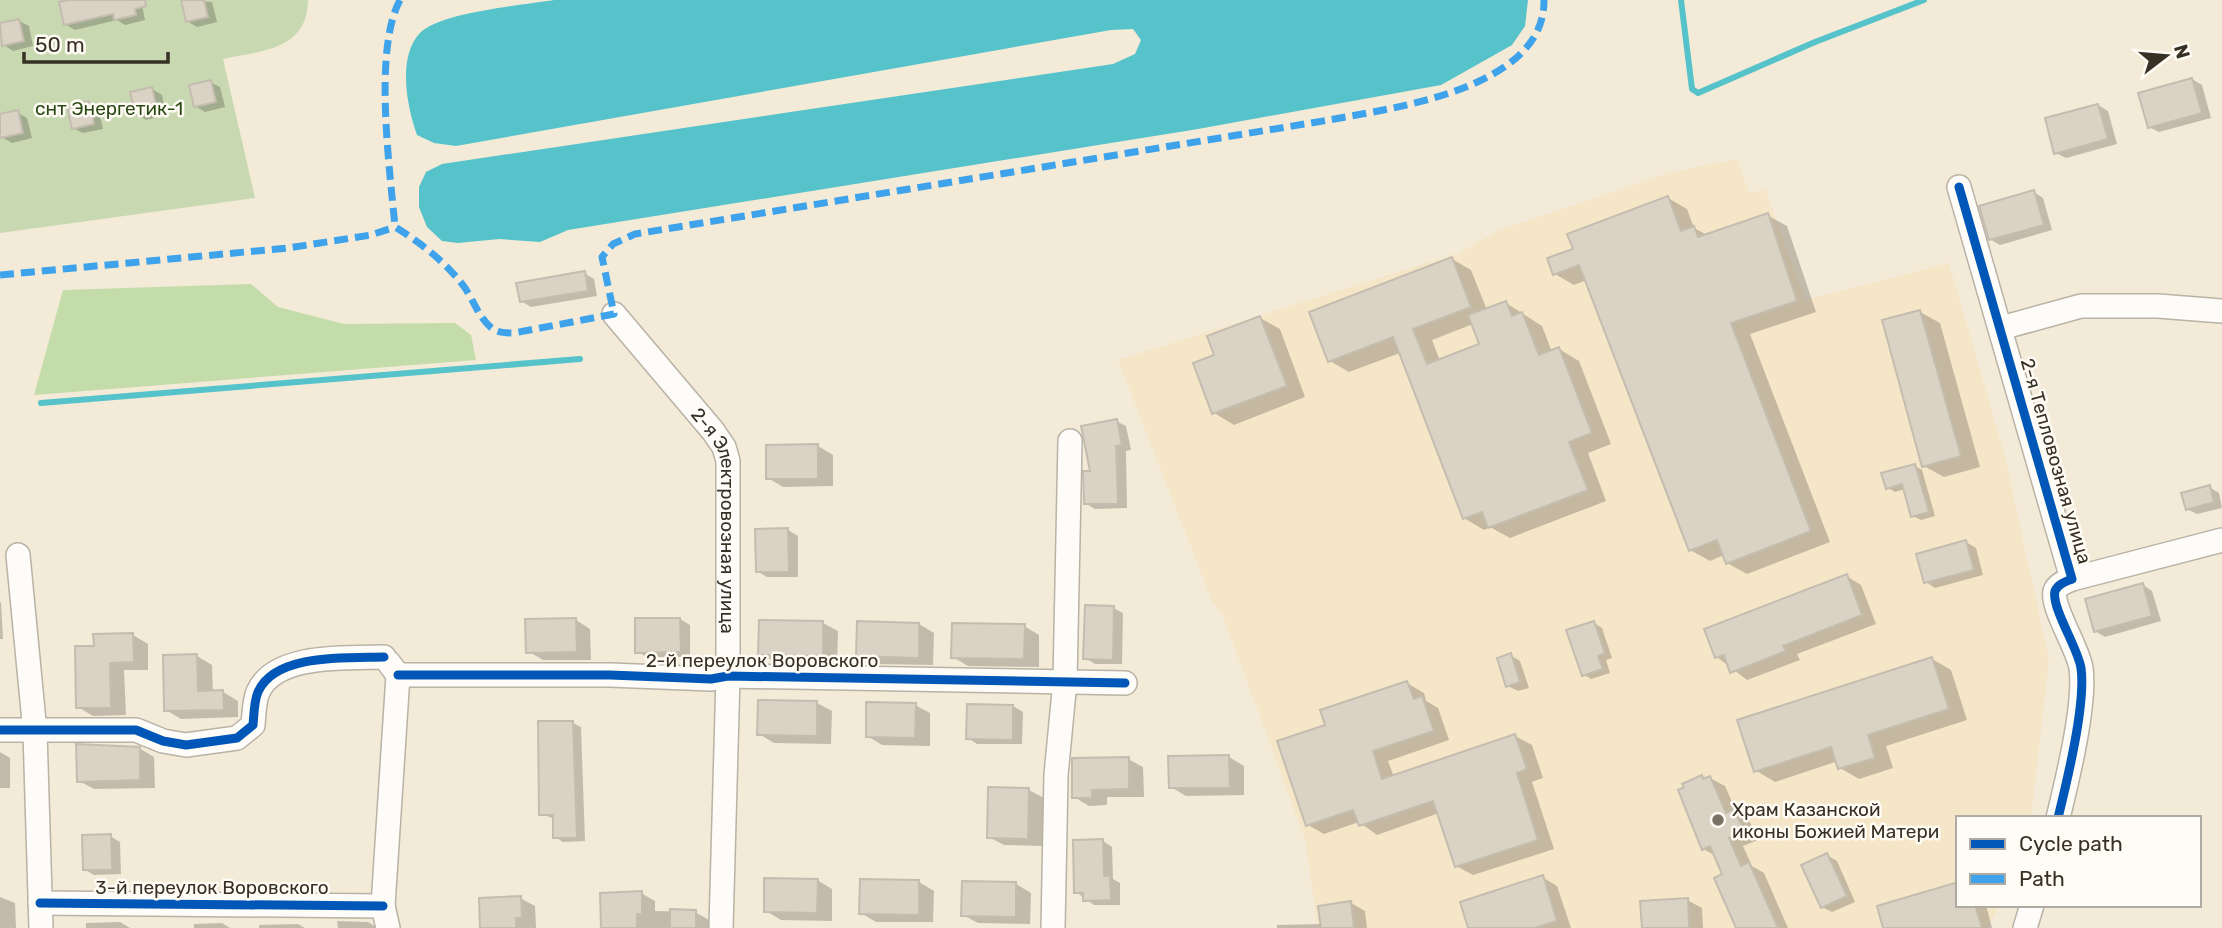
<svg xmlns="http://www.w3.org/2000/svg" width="2222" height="928" viewBox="0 0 2222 928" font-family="Rubik,sans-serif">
  <rect width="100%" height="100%" fill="#f3ead8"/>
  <path fill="#f5e6c8" d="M1737,159L1749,193L1765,189L1805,300L1949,263L2005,457L2049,660L2031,818H1958V905H2000L1987,928H1318L1305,839L1223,616L1212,601L1118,360L1459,253L1500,230L1669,173Z"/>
  <path fill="#c8d8b1" d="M0,0H308C307,51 262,50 223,59L255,198L0,233Z"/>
  <path fill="#c4dca9" d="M251,284L278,307L344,324L455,323L471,335L476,360L34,395L63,290Z"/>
  <path fill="#56c3ca" d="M554,0H1528L1525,26L1512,45L1441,85L1198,129L568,230L540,242L499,239L458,243L442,241L427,227L419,207V187L426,172L442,164L1113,64L1135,54L1141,40L1133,29L1111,30L456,146L434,143L417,135C407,107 397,57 420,33C440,12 524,5 554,0Z"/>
  <path fill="#0003" fill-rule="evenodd" d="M64,0H141L145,20L125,25L117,20L75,30L65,24Z
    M186,0L212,2L217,22L197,27L187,21Z
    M19,21L29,26L33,46L13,51L4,45L0,25Z
    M2192,79L2202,85L2211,118L2159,132L2149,127Z
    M210,82L220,87L225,107L205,112L195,106Z
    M152,89L162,95L166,115L146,120L137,114Z
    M89,103L98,108L103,129L83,133L73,128Z
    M2098,105L2108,111L2117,144L2066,158L2056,153Z
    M17,112L27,118L32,138L12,143L2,137L0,116Z
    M2034,192L2043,198L2052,230L2000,245L1990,239Z
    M1668,198L1687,209L1694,228L1707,235L1767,215L1787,226L1816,312L1750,334L1830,542L1747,574L1727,563L1724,555L1710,561L1690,550L1587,280L1574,285L1555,274L1575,250Z
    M1452,259L1471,270L1487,310L1506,303L1542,326L1552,352L1559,349L1579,361L1611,444L1588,453L1606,501L1510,538L1490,527L1484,530L1464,518L1400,353L1349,372L1330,361ZM1473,324L1481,345L1440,361L1432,340Z
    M584,273L594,279L597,296L531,307L521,301Z
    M1920,312L1940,323L1980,467L1944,477L1924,466Z
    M1260,318L1280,329L1305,397L1234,425L1214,413Z
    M1116,421L1126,426L1131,450L1126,451L1127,508L1095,509L1085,503L1092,473Z
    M818,446L833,455V486L783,487L768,478Z
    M1915,466L1922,470L1935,516L1921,520L1913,516L1905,489L1895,492L1887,487Z
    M2209,487L2219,493L2222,508L2197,514L2187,509Z
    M788,530L798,536V577H767L757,571Z
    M1966,542L1976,548L1983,575L1935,588L1926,582Z
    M1846,576L1861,585L1876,624L1797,654L1800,660L1747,680L1717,657Z
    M2143,585L2152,591L2161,621L2105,637L2095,631Z
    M0,602L1,603L3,639H0Z
    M1113,608L1123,613L1122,664H1095L1085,658Z
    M680,619L690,625V657H647L637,652Z
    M576,620L590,629L591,660H543L528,651Z
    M823,623L838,631L837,663L775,662L760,654Z
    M1594,623L1602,628L1612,658L1606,660L1610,673L1591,679L1583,674Z
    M919,624L934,633L933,665L873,664L858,655Z
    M1024,626L1039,635V667L968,666L953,657Z
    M133,635L148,644V670H124L126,715L93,716L78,707L95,648Z
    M1510,655L1520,661L1529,688L1518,691L1508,686Z
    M197,656L212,665L213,692H223L238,701V717L181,719L166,710Z
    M1932,659L1951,670L1967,720L1886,746L1893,768L1859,779L1840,768L1838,761L1775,782L1755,770Z
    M1407,683L1424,693L1426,701L1438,708L1449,740L1388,761L1394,777L1515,736L1532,745L1543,778L1532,782L1554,849L1473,875L1456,866L1439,813L1377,835L1359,822L1324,834L1308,825L1327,727Z
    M817,703L832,711L831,744L774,743L759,734Z
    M915,705L930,713V746L882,745L867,736Z
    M1013,706L1023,712L1022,744H977L968,738Z
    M573,723L581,727L585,841L563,842L555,837V819L541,814Z
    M139,748L154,757L155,788L94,789L79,781Z
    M0,752L10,758V788H0Z
    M1229,757L1244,766V795L1186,796L1171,787Z
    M1128,759L1143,767L1144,797H1107V805L1089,806L1074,797Z
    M1701,777L1710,778L1725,786L1737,813L1749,820L1758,840L1743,846L1752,866L1764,873L1788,928H1738L1716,856L1703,849Z
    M1029,790L1044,798L1043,846L1004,845L989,837Z
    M110,836L120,842L121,874L94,875L84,869Z
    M1103,841L1112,847L1113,879L1120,883V905H1094L1076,892Z
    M1827,855L1837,861L1855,902L1832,912L1822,907Z
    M1542,877L1557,886L1571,928H1470Z
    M817,880L832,889V921L781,920L766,911Z
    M919,882L934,891L933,922H876L861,913Z
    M1016,884L1031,893L1030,924L978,923L963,915Z
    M641,893L655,901V911L695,912L709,920V928H603Z
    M0,897L15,903L16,928H0Z
    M520,898L535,906L536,928H482Z
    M1687,900L1702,908L1703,928H1643Z
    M1351,903L1365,911L1367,928H1277V925L1322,924Z
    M1958,905H1986L1992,928H1885Z
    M337,921L368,922L378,928H338Z
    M120,922L130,928H86V923Z
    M222,923L230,928H194V924Z
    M298,924L305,928H259V925Z"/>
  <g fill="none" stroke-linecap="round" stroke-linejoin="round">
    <path stroke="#56c3ca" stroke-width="6" d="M1681,0L1692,89L1698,93L1815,42L1924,0
      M41,403L580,359"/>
  </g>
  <path fill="#dad3c5" stroke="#c4bdaf" stroke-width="2" d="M69,0H145L146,6L135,9L136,15L114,20L113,14L64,25L59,2Z
    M181,0H204L208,17L186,22Z
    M19,19L24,41L2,46L0,23Z
    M2192,78L2202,113L2148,128L2138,93Z
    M211,80L216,102L194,107L189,85Z
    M152,87L157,110L135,115L130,92Z
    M89,101L94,124L72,129L67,106Z
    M2098,104L2108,139L2054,154L2045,118Z
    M18,110L23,133L0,138V114Z
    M2034,190L2044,225L1989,240L1979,206Z
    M1668,196L1681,231L1694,226L1698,237L1768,213L1797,301L1731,323L1811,531L1726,564L1717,540L1689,551L1579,265L1553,275L1547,258L1573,249L1567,234Z
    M1452,257L1471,307L1413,329L1427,364L1479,344L1468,315L1506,301L1512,316L1522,312L1539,355L1559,347L1592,433L1569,442L1588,490L1488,528L1482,512L1463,519L1393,337L1328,362L1309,312Z
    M585,271L588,291L520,302L516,283Z
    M1920,310L1961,456L1922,467L1882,320Z
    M1260,316L1287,386L1212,414L1193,363L1214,355L1207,336Z
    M1117,419L1122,445L1116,446L1118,504H1084L1083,471H1090L1081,426Z
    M818,444V479H766V445Z
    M1915,464L1929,512L1911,517L1902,484L1886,489L1881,473Z
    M2210,485L2214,502L2186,510L2181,493Z
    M788,528L789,572H756L755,529Z
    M1966,540L1974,570L1924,583L1916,554Z
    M1847,574L1862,615L1783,646L1786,651L1730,673L1724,655L1715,658L1704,629Z
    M2143,583L2152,616L2094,632L2085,599Z
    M1085,605L1114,606L1113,660L1083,659Z
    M576,618L577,652L526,653L525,619Z
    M635,618H680L681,652L635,653Z
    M759,620L823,621V656L758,655Z
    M857,621L919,623V658L856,656Z
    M1594,621L1605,653L1598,656L1603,669L1582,676L1566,630Z
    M952,623L1025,624L1024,659L951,658Z
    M133,633L134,662L110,663L111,708H76L75,646H94L93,634Z
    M1511,653L1520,682L1506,687L1497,658Z
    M197,654L198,691L223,690L224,710L164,711L163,655Z
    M1932,657L1949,709L1868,735L1875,758L1838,769L1831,747L1754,772L1737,720Z
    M1407,681L1414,699L1422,696L1434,731L1373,751L1382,779L1515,734L1527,769L1517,773L1538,840L1455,867L1433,801L1359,826L1353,810L1306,826L1277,741L1325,725L1320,710Z
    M758,700L817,701V736L757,735Z
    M866,702L916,703L915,738L866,737Z
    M967,704L1013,705V740L966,739Z
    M538,721H573L577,838H553V815H539Z
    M76,744L140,747V780L77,782Z
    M1229,755L1230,788H1169L1168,756Z
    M1129,757V789L1092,790V798H1072V758Z
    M1702,775L1703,779L1710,776L1726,813L1734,809L1744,831L1729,838L1741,866L1749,862L1778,928H1736L1714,878L1722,874L1710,846L1702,850L1678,790L1684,787L1682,784Z
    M988,787L1029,788L1028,839L987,838Z
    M111,834L112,870H83L82,835Z
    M1103,839L1104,876H1110L1111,900L1083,901V893H1074L1073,840Z
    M1827,853L1847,896L1821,908L1801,865Z
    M1543,875L1557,921L1534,928H1468L1460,902Z
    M764,878L818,879L817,913L764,912Z
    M860,879L919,880V915L859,914Z
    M962,881L1016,882V917L961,916Z
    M1958,882V905H1975L1982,928H1883L1877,906Z
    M642,891V914H637V928H601L600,893Z
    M521,896L522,918H516V928H480L479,898Z
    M1688,898L1689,928H1642L1640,901Z
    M1351,901L1354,928H1321L1318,906Z
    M670,909L696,910V928H670Z"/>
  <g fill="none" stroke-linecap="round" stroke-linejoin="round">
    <g stroke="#b9b2a5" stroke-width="26">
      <g id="street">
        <path d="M1959,187L2072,579C2065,582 2058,584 2055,591C2051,607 2078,648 2081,668C2086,704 2067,781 2058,818"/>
        <path id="s1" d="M614,314L713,431L724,447L728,461V676L721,928"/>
        <path d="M2001,328L2081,306H2158L2222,311"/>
        <path d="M18,555L35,732L41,928"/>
        <path d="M2072,579L2222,540"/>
        <path d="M398,675H610L711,679L728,676L1125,683"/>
        <path d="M0,730H136L163,741L186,745L237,738L253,725C254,715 254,701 258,692C275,653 348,658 384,657"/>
        <path d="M40,903L383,906"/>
        <path d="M388,928L383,906L398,675L389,663"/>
        <path d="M1053,928L1056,775L1065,681L1070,441"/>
        <path d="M2025,928L2032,905"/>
      </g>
    </g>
    <use href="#street" stroke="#fdfcf9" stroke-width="23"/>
    <path stroke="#3fa3eb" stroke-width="7" stroke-dasharray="14 7" stroke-linecap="butt" d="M400,0C373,50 390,170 395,227C421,243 447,263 465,288C474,301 479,319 493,329C499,333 506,333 514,333L614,314L602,257L613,244L635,234L1329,120C1393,108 1545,89 1544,0
      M0,275L288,248L371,235L395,227"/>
    <g stroke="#fffcf5" stroke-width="13">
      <path id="cycleway" d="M1959,187L2072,579C2065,582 2058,584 2055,591C2051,607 2078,648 2081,668C2086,704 2067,781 2058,818
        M398,675H610L711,679L728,676L1125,683
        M0,730H136L163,741L186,745L237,738L253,725C254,715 254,701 258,692C275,653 348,658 384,657
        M40,903L383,906"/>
    </g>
    <use href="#cycleway" stroke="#0057b8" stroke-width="9"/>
  </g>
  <circle fill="#797264" stroke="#fffcf5" stroke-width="2.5" cx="1718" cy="820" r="7"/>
  <g text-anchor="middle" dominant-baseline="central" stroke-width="5" stroke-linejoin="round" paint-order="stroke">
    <g font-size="19" fill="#294914" stroke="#fffcf5">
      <text x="109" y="108">снт Энергетик-1</text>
    </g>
    <g font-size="19" fill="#373125" stroke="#fffcf5">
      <text transform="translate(2056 461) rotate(74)">2-я Тепловозная улица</text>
      <text stroke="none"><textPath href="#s1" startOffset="243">2-я Электровозная улица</textPath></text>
      <text x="762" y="660">2-й переулок Воровского</text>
      <text x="212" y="887">3-й переулок Воровского</text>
    </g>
    <g font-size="19" fill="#373125" stroke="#fffcf5" text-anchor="start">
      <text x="1732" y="809">Храм Казанской<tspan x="1732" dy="22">иконы Божией Матери</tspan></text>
    </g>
  </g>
  <rect x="1956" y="816" width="245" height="91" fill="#fffcf5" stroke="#afaba2" stroke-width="2"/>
  <rect x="1970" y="839" width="35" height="10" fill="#0057b8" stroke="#afaba2" stroke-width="2"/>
  <text x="2019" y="851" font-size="21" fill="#373125">Cycle path</text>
  <rect x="1970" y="874" width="35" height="10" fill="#3fa3eb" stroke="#afaba2" stroke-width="2"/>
  <text x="2019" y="886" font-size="21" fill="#373125">Path</text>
  <g transform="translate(2166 56) rotate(74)" stroke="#fffcf5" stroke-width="5" paint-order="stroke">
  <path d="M0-5L12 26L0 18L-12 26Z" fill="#373125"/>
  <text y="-10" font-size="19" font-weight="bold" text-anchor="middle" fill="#373125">N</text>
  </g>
  <path d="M24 52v10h144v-10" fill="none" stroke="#373125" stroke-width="3.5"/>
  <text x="35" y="52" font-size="21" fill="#373125" stroke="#fffcf5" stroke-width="5" paint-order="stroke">50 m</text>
</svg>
